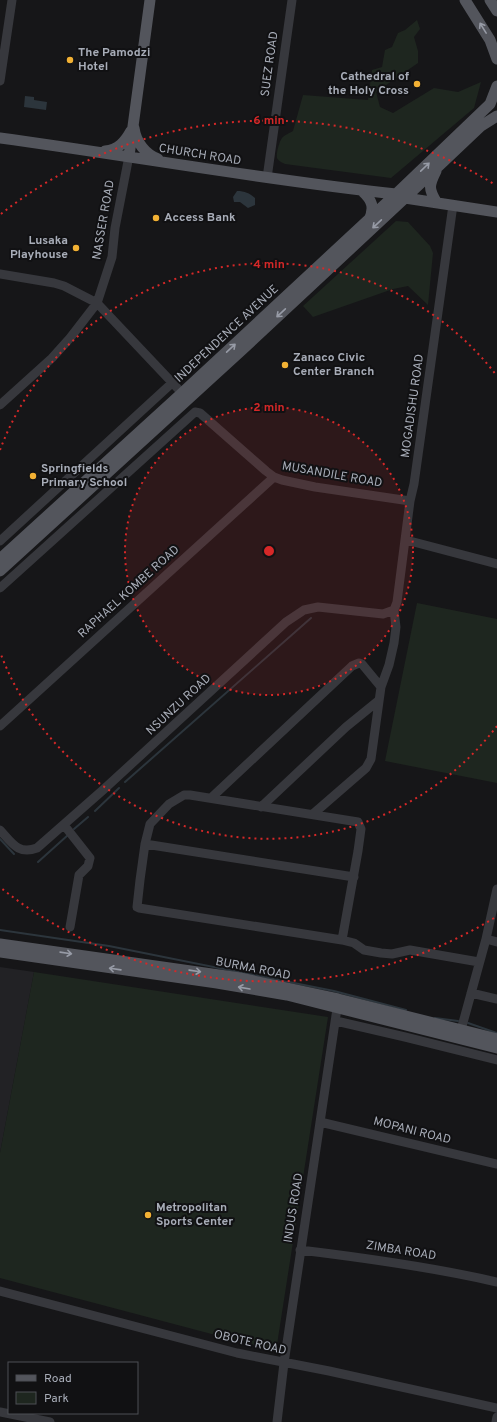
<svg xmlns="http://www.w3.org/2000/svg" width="497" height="1422" viewBox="0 0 497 1422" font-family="Overpass,sans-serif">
  <rect width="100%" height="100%" fill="#161618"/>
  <path fill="#222225" d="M0,967L34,972L0,1153Z"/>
  <path fill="#1e261f" d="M417,20L420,29L414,37L418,51V63L376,92L380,107L393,113L434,88L458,92L481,82L474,108L391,178L285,164C283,163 278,161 277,158C276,154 279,142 282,138C284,135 290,133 293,131L303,95L368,100L372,70L382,67L385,50L392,47L398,33L405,30Z
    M396,221L408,222L430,246L433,253L428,305L408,286L393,289L313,317L303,306Z
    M417,603L497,619V783L385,761Z
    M34,972L328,1017L276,1351L0,1278V1153Z"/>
  <path fill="#2c353c" d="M25,96L34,97V100L47,102L46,110L24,107Z
    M237,191C245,191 249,193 255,198V205L248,208L240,202H234L233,197Z"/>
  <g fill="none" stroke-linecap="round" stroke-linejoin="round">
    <path stroke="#2c353c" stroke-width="2" d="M125,782L311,618
      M95,811L119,788
      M74,829L88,817
      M0,839L14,854
      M38,862L68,835
      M0,930L109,946L334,991L406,1010
      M435,1018L458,1021
      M468,1023L497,1033"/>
    <path stroke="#37383d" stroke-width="9" d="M0,81L12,0
      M267,178L292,0
      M0,274L54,283L64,286L97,303L182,393
      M0,405L52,358L70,338L97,303L112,257L115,228L129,156
      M406,540L497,564
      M0,541L172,383
      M0,588L195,412L200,413L266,471L274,477L282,480L315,487L410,501
      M394,610L397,602L410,501L414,484L453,205
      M0,726L274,477
      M211,798L352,666L359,663L362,664L381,687
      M261,807L346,727L378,701
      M313,814L366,768L371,759L381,687L389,665L394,643L396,627L394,610
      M64,825L90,858L88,866L79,875L70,927
      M0,830C12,843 18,855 37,848L103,790L286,622L304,610L318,607L383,614L394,610
      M145,844L354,877
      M486,939L497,942
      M342,940L358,851L361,829L358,822L190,795H184L169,804L150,824L145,844L140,880L137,907L139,908L342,940L354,943L364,950L381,953L392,954L410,950L479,962
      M471,993L497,999
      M336,1021L405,1037L497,1060
      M461,1030L486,939L497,889
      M320,1122L497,1164
      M300,1250C366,1258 432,1267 497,1282
      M0,1291L237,1353L329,1371L497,1408
      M0,1412L50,1422
      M277,1422L284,1363L338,1002
      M496,1422L497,1417"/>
    <path stroke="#53555c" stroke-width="11" d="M465,0L490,40L497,59
      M490,0L497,11
      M134,128C136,142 145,154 158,159
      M0,138C132,156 264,180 396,194L405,198L497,212
      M105,151C118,150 125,142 131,131
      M129,156L150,0
      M436,171C429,185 428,189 437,203
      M362,191C372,200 375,207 369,220
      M0,559L182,393L396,194L490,104L497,86
      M0,571L242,350L405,198L481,126L497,116
      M0,944L240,978L338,999L497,1039
      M0,952L217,983L287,995L497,1048"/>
  </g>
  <defs><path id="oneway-shaft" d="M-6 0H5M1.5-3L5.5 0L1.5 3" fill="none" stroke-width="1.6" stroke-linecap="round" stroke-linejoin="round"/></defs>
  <g stroke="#979ba6">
    <use href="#oneway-shaft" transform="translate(483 28) rotate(-122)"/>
    <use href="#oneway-shaft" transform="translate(425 167) rotate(-44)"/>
    <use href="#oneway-shaft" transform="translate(377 224) rotate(137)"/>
    <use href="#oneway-shaft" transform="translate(281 313) rotate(137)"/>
    <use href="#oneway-shaft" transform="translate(231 348) rotate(-43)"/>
    <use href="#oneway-shaft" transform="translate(66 953) rotate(8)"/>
    <use href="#oneway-shaft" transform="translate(115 969) rotate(-172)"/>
    <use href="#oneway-shaft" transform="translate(195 971) rotate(8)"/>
    <use href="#oneway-shaft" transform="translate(244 988) rotate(-170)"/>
  </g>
  <circle cx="269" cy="551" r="144" fill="#d62828" fill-opacity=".12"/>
  <g fill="none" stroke="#d62828" stroke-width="2" stroke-dasharray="2 4">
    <circle cx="269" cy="551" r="144"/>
    <path d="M497 726A287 287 0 0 1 0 652M0 450A287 287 0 0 1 497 376"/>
    <path d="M494 918A431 431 0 0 1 1 888M1 214A431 431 0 0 1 494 184"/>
  </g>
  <g fill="#f2b134" stroke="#111113" stroke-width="1.5">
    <circle cx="70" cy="60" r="4"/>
    <circle cx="417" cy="84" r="4"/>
    <circle cx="156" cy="218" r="4"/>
    <circle cx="76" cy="248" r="4"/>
    <circle cx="285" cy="365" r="4"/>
    <circle cx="33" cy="476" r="4"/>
    <circle cx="148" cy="1215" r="4"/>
  </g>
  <g text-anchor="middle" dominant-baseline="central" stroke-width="4" stroke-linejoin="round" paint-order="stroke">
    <g font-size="12" font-weight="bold" fill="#a8adb8" stroke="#111113" text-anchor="start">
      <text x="78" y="53">The Pamodzi<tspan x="78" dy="14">Hotel</tspan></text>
      <text x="409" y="77" text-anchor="end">Cathedral of<tspan x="409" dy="14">the Holy Cross</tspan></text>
      <text x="164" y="218">Access Bank</text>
      <text x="68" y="241" text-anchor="end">Lusaka<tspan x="68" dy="14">Playhouse</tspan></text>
      <text x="293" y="358">Zanaco Civic<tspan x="293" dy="14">Center Branch</tspan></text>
      <text x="41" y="469">Springfields<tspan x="41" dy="14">Primary School</tspan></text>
      <text x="156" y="1208">Metropolitan<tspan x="156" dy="14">Sports Center</tspan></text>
    </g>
    <g font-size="12" fill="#a8adb8" stroke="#111113">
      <text transform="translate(270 64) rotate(-82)">SUEZ ROAD</text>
      <text transform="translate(200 155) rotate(9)">CHURCH ROAD</text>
      <text transform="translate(104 220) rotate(-80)">NASSER ROAD</text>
      <text transform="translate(227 334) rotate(-43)">INDEPENDENCE AVENUE</text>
      <text transform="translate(413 406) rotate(-82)">MOGADISHU ROAD</text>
      <text transform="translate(332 475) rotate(10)">MUSANDILE ROAD</text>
      <text transform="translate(129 592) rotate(-42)">RAPHAEL KOMBE ROAD</text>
      <text transform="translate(179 705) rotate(-43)">NSUNZU ROAD</text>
      <text transform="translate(253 969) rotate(11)">BURMA ROAD</text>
      <text transform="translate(412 1131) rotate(14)">MOPANI ROAD</text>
      <text transform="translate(294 1208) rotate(-81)">INDUS ROAD</text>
      <text transform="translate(401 1251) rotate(9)">ZIMBA ROAD</text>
      <text transform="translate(250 1343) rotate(13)">OBOTE ROAD</text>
    </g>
  </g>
  <circle cx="269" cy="551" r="6" fill="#d62828" stroke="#111113" stroke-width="2"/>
  <g font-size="12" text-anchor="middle" font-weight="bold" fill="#d62828" stroke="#111113" stroke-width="4" stroke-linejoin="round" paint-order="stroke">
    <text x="269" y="124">6 min</text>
    <text x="269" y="268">4 min</text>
    <text x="269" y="411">2 min</text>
  </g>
  <rect x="8" y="1362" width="130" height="52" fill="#111113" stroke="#4d4f55"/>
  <rect x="16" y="1375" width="20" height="6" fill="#53555c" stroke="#4d4f55"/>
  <text x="44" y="1382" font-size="12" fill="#a8adb8">Road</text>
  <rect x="16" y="1392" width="20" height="12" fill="#1e261f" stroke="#4d4f55"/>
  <text x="44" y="1402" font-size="12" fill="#a8adb8">Park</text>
</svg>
